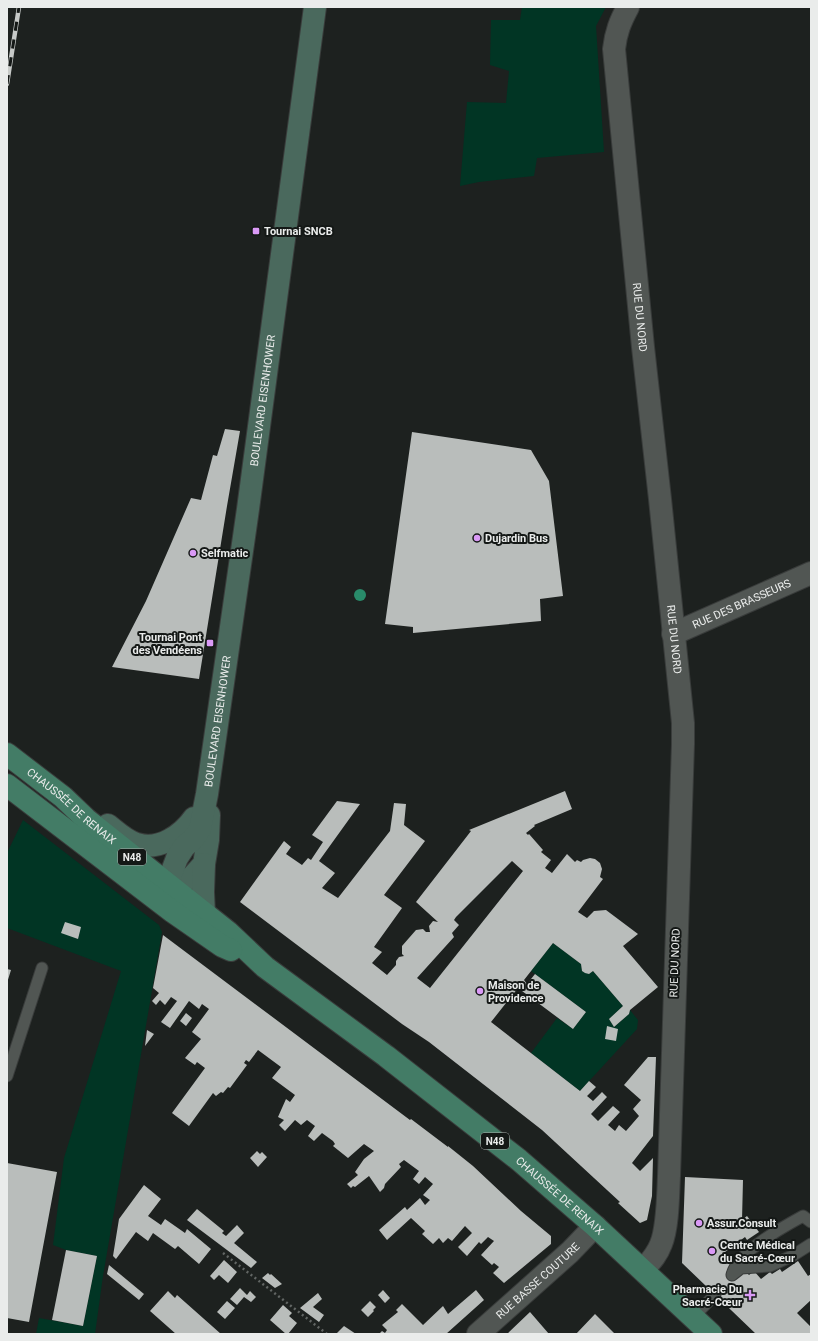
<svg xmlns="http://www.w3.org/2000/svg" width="818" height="1341" viewBox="0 0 818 1341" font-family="Roboto,sans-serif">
  <rect width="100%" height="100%" fill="#1d211f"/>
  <path fill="#013524" d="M522,7H606L596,26L604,152L537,158L534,176L479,182L460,186L467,102L506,103L509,71L490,65L491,20H520Z
    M23,820L159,925L162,932L103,1276L95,1334H36L39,1318L83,1326L97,1256L66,1250L53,1245L64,1158L121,971L7,928V853Z
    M553,943L581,964L582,971L589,974L593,971L623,1006L609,1019L614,1027L629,1014L630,1010L638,1020L637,1029L580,1091L531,1053L557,1018L573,1029L586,1012L531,971Z"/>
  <path fill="#b9bdbb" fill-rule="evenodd" d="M225,429L240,431L227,506L199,679L112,667L146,601L191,498L201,500L213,455L217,456Z
    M412,432L531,450L549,481L563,596L540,599L541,621L413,633V627L385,624Z
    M565,791L572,809L534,825L535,826L526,833L528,835L529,834L543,850L541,852L551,860L545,868L552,873L567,854L575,862L577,860L581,862L583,860L590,858L595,859L600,863L602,869L600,877L603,879L578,912L587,918L594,911L606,910L638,934L623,946L658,987L630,1010L629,1014L614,1027L609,1019L623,1006L593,971L589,974L585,973L582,971L581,964L553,943L524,980L527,984L535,974L586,1012L573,1029L518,988L491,1022L580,1091L589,1081L596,1087L587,1096L593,1101L602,1092L607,1097L591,1114L598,1121L613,1106L620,1112L608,1125L615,1131L619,1125L626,1131L639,1116L633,1109L641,1100L624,1085L648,1057H656L653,1136L632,1163L640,1171L653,1158L652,1196L647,1220L640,1223L618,1203L620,1202L542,1130L429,1042L402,1024L240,902L284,841L291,847L286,854L302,865L308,858L311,860L323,842L312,835L337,801L360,804L319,861L335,873L322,888L338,898L390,831L394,803L406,804L404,825L425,841L384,895L402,908L374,947L382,952L372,963L387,975L396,965V961L399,957L404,956L402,954V946L416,930L423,929L426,932H430L429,926L433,921L438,922L416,902L471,831L469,830ZM512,861L523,871L430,988L417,978L454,937L452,933L459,925L454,920L456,917Z
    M65,922L81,927L78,939L61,933Z
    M163,935L410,1120L411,1119L448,1147V1146L473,1166L521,1211L551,1236V1244L504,1283L493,1273L499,1267L494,1263L492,1265L481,1255L494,1241L488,1237L481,1244L479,1242L467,1256L458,1247L472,1233L465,1226L452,1241L448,1238L443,1243L439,1238L433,1244L422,1234L425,1231L411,1218L387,1240L379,1230L405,1207L407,1210L420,1198L425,1205L430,1200L423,1195L433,1184L425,1177L419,1184L413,1179L419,1171L404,1160L399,1164L401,1167L385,1184L384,1188L380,1192L369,1176L355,1187L353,1186L351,1188L347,1184L358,1175L355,1172L364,1159L374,1151L364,1144L348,1158L333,1146L335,1144L333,1141L322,1133L314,1141L308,1136L315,1126L307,1120L301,1125L295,1120L285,1131L279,1125L284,1120L278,1117L286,1099L290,1102L295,1095L272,1078L281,1067L258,1050L249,1062L246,1060L244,1063L247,1065L230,1088L228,1087L223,1093L221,1092L216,1096L213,1093L189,1126L172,1113L205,1068L197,1062L195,1065L185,1058L201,1039L192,1032L209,1009L202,1004L199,1009L189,1001L170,1028L161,1022L177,1001L171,997L165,1005L160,1000L156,1005L152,1001L159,993L153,988Z
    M7,969L11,970L7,983Z
    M186,1013L192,1018L186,1026L180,1021Z
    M607,1026L618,1029L616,1041L605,1039Z
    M147,1030L154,1034L145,1046Z
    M257,1151L260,1154L262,1152L267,1157L258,1167L250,1158Z
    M7,1163L57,1172L29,1322L7,1318Z
    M685,1177L743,1180L742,1220L747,1216L759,1232L747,1240L745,1237L721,1255L731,1265L727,1270L729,1272L744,1270L749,1275L754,1271L761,1279L770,1272L772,1274L780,1269L782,1272L798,1261L808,1276L811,1274V1300L797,1313L811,1327V1334H756L682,1263Z
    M144,1185L161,1199L148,1216L161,1225L165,1219L185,1233L187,1229L211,1249L199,1264L178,1246L175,1249L153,1233L148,1241L136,1232L116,1259L113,1256L119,1219Z
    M197,1209L224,1231L222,1233L226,1236L237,1225L244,1233L234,1243L257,1262L251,1268L187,1220Z
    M66,1250L97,1256L83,1326L52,1320Z
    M224,1260L237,1272L228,1283L219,1275L214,1280L210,1276Z
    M109,1265L144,1294L139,1300L107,1274Z
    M268,1273L270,1275L271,1274L282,1284L275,1288L262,1278Z
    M240,1288L247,1295L250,1291L256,1297L251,1302L244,1297L237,1305L230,1299Z
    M383,1290L390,1298L385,1303L378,1295Z
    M476,1290L484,1300L446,1334H379L382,1331L385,1333L387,1330L382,1325L398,1312L396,1310L402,1304L423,1325L443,1306L448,1314Z
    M168,1291L175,1298L177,1295L221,1334H176L150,1311Z
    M318,1293L322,1299L313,1307L324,1315L319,1322L300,1308Z
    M227,1301L235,1308L225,1319L217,1312Z
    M370,1301L376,1307L373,1310L374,1311L368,1317L361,1310Z
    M283,1305L292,1313L289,1316L297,1323L288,1334H286L270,1320Z
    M530,1312L549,1334H507Z
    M595,1314L615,1334H576Z
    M344,1326L356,1334H336Z"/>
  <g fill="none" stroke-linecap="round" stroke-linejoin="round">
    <g stroke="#393c3b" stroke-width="13">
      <path id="lane" d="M7,1076L42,968
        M732,1275C737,1252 783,1227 803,1216L811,1222
        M732,1275L741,1268L770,1266L792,1256L811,1244
        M693,1317L715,1295"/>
    </g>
    <g stroke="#393c3b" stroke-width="24">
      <g id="street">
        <path id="s1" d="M628,7C620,22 616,32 614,49L643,347L660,499L683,723V744L669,1176C668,1195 668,1227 661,1244C657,1255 650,1262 643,1270"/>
        <path id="s2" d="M673,634L811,573"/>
        <path id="s3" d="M478,1334L570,1252L595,1226"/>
      </g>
    </g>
    <g stroke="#393c3b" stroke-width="24">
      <g id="secondary">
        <path d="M108,825C117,832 126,841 137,844C159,851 182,835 194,818"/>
        <path d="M155,887L178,883L192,877L204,864L208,840L209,815"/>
        <path id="s4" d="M170,901L168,885L171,874L177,858L184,847L194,838L200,829L207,794L248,509L315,7"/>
        <path d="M204,914L203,892L204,864"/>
      </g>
    </g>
    <g stroke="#393c3b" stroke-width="24">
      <g id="primary">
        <path id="s5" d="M7,754L63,797L86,819L228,932L265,967L386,1056L519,1160L595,1226L711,1334"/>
        <path d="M7,785L173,912L222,946L231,950"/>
      </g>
    </g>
    <path stroke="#616563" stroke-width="2.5" stroke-dasharray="2 3" stroke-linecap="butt" d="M223,1253L327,1334"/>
    <use href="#lane" stroke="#515653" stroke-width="11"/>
    <use href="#street" stroke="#515653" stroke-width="22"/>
    <use href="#secondary" stroke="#4a695d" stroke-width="22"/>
    <use href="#primary" stroke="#437c66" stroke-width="22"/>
    <g stroke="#c7cac8" stroke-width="4.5">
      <path id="rail" d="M7,84L19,7"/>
    </g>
    <use href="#rail" stroke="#141816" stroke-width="3" stroke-dasharray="9" stroke-linecap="butt"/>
  </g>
  <circle fill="#298b6a" cx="360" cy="595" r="6"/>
  <g fill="#da9af6" stroke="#141816" stroke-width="1.5">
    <rect x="252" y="227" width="8" height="8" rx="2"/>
    <circle cx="477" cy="538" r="4"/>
    <circle cx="193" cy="553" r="4"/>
    <rect x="206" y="639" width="8" height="8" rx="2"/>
    <circle cx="480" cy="991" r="4"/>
    <circle cx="699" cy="1223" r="4"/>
    <circle cx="712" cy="1251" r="4"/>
    <path d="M748 1289h4v4h4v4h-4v4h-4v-4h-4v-4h4z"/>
  </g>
  <g text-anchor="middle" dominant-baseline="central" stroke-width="4" stroke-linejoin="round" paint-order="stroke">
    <g fill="#141816" stroke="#aaacab" stroke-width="1">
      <rect x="118" y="849" width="28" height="16" rx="3"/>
      <rect x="481" y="1133" width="28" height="16" rx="3"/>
    </g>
    <g font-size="10" font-weight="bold" fill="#eaeceb">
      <text x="132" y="857">N48</text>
      <text x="495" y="1141">N48</text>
    </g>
    <g font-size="11" font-weight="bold" fill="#eaeceb" stroke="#141816" text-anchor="start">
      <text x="264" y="231">Tournai SNCB</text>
      <text x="485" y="538">Dujardin Bus</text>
      <text x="201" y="553">Selfmatic</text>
      <text x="202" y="637" text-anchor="end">Tournai Pont<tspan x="202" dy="13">des Vendéens</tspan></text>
      <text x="488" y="985">Maison de<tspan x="488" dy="13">Providence</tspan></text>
      <text x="707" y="1223">Assur.Consult</text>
      <text x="720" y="1245">Centre Médical<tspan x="720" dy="13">du Sacré-Cœur</tspan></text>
      <text x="742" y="1289" text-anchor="end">Pharmacie Du<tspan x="742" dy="13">Sacré-Cœur</tspan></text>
    </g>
    <g font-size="11" fill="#eaeceb" stroke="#141816">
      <text stroke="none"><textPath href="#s1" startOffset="314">RUE DU NORD</textPath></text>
      <text stroke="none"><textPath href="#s4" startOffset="515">BOULEVARD EISENHOWER</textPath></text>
      <text stroke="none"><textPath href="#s2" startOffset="75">RUE DES BRASSEURS</textPath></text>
      <text stroke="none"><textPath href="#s1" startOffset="638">RUE DU NORD</textPath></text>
      <text stroke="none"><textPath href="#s4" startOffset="191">BOULEVARD EISENHOWER</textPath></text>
      <text stroke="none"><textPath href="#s5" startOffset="83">CHAUSSÉE DE RENAIX</textPath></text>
      <text transform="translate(675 963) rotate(-88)">RUE DU NORD</text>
      <text stroke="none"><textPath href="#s5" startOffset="708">CHAUSSÉE DE RENAIX</textPath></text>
      <text stroke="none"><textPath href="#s3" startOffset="80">RUE BASSE COUTURE</textPath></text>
    </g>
  </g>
  <rect width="818" height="1341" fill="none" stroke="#eaeceb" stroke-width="16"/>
</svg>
